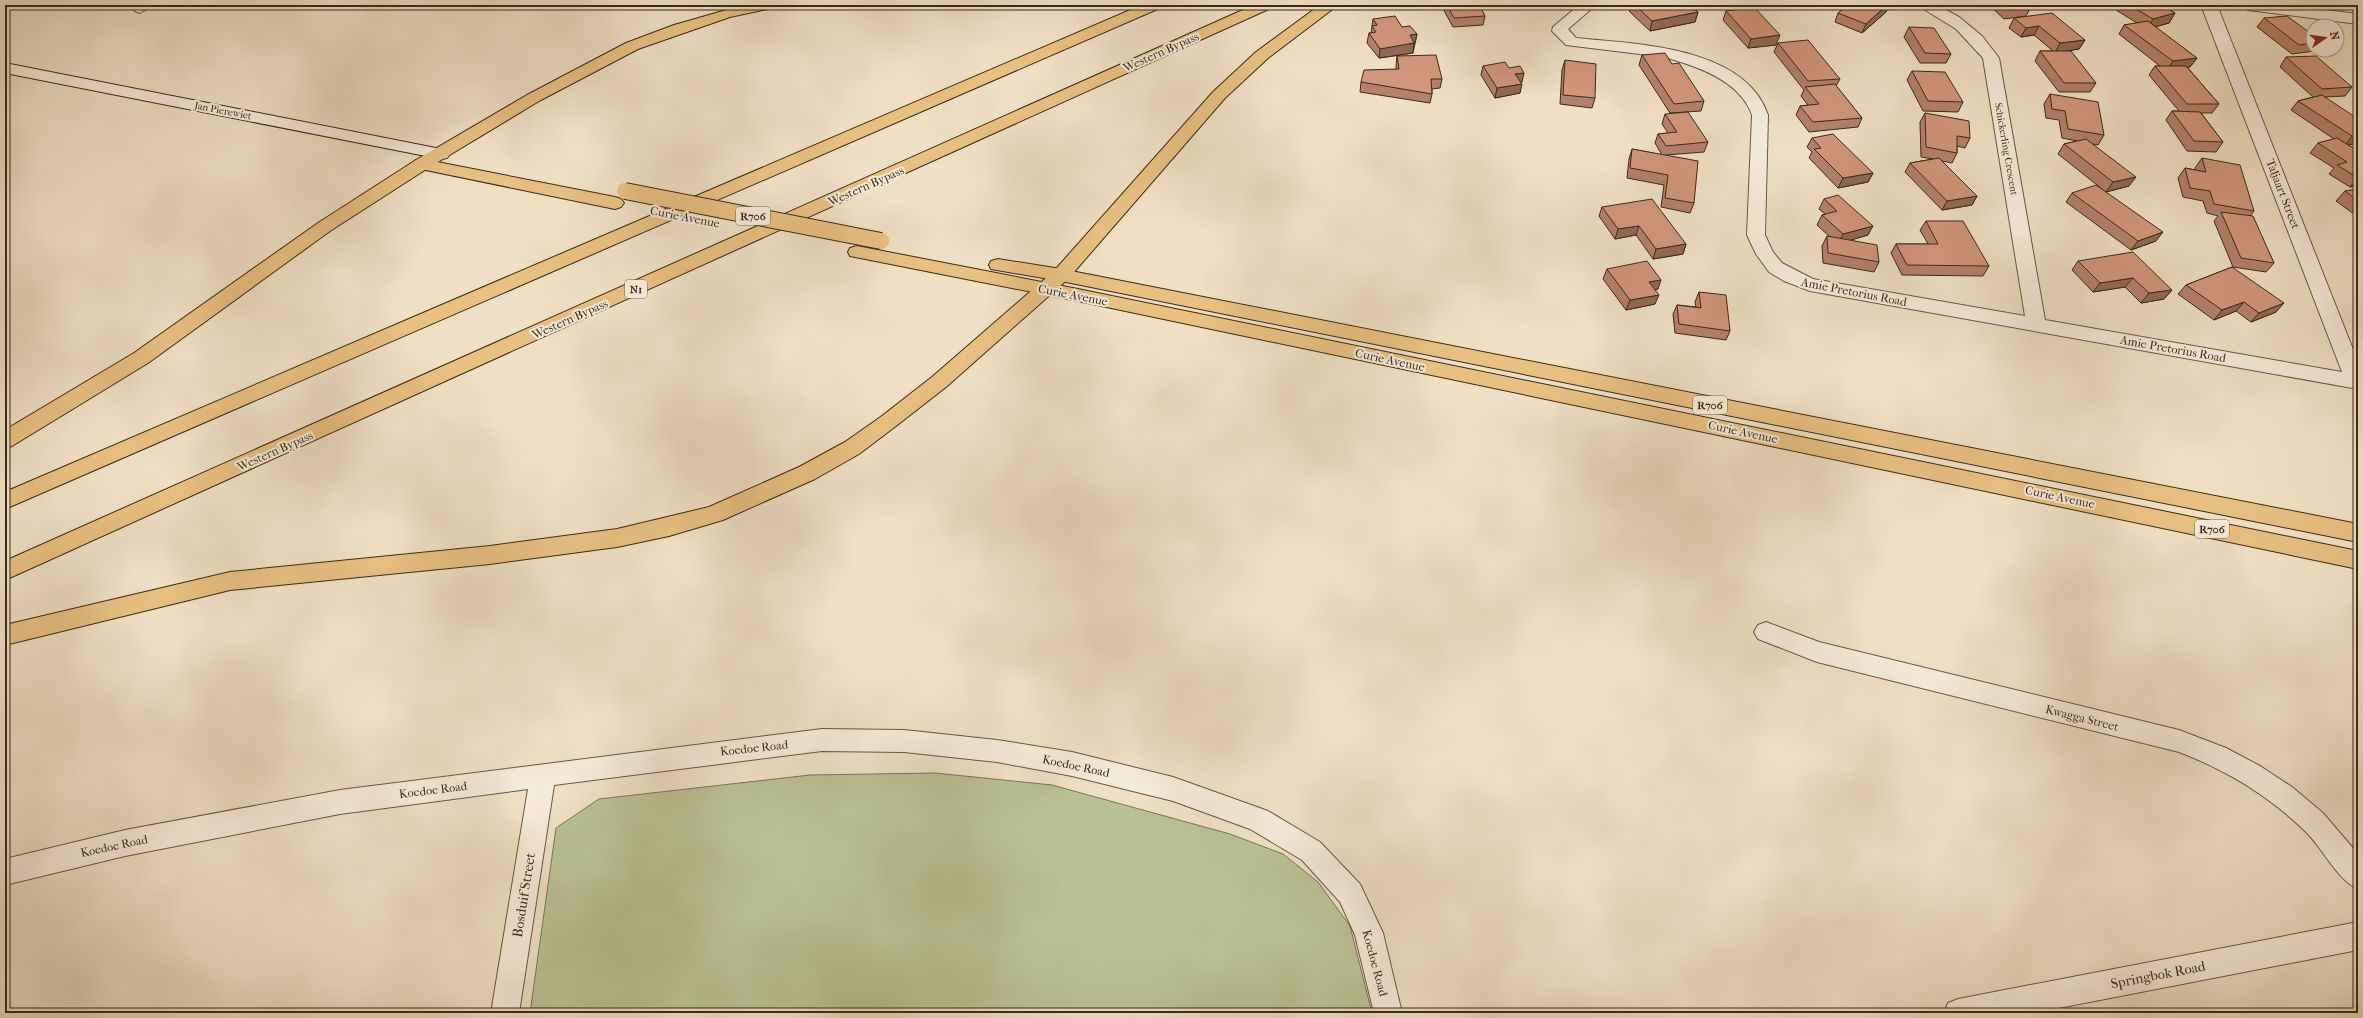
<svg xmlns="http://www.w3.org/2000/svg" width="2363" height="1018" viewBox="0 0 2363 1018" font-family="'IM FELL French Canon',serif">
  <rect width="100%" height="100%" fill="#efe0c5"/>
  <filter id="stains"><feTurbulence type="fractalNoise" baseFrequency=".005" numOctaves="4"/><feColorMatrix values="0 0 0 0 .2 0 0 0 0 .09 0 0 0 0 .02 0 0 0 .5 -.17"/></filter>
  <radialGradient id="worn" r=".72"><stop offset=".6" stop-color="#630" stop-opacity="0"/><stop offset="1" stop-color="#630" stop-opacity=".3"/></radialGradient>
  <path fill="#b9c295" stroke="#7a7656" d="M935,773L1052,785L1230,834L1283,854L1318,882L1350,926L1372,1013H530L556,828L599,799L810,775Z"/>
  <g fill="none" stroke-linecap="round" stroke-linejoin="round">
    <g stroke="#685843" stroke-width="2">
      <path id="street" d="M135,5H153L140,13L135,11L132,8Z
        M1579,5H1596L1568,29L1576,38C1635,44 1745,46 1768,115L1765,235L1773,252L1782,263L1813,279L2025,316L1983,58L1956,29L1917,5H1937L1959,17L1982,36L1999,58L2045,320L2342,372L2201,5H2217L2358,362V389L1810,291L1784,281L1769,272L1756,254L1747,235L1752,115C1740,80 1696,66 1664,57L1566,45L1552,31L1553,27Z
        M2240,5H2284L2358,14V24L2248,10Z
        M1766,622L1819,642L2179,730L2226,748L2260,766L2292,787L2323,813L2358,854V889C2338,881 2322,847 2305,831C2269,796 2226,770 2179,752L1817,662L1758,639L1754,632L1758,625Z
        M822,729L904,730L997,740L1072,752L1173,777L1268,811L1320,842L1360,884L1383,933L1402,1013H1374L1355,935L1340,902L1302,860L1250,829L1173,801L1072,776L997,762L904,752L822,751L554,785L519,1013H491L528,789L340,814L125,856L5,885V859L125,830L340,790Z
        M2358,922V950L2033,1013H1944L1948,1003L1958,999Z"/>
    </g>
    <g stroke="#3b2a18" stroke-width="2">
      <path id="secondary" d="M5,63L441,149L447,150L450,154L447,158L441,159L5,73Z"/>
    </g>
    <g stroke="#3b2a18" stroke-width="2">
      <path id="primary" d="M422,159L615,197L621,199L624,203L621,207L615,209L416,168L413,164L416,160Z
        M857,246L1073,288L2358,551V569L1073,300L850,256L848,252L850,248Z
        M998,259L1061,269L2358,524V542L1061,281L991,269L989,265L991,261Z"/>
    </g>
    <g stroke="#3b2a18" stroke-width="2">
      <path id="highway" d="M744,5H775L772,8L730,17L638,49L539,101L428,168L330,231L148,363L12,446L5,448V430L134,353L318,223L416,160L527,95L626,43L674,25Z
        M1142,5H1163L1160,8L5,509V492Z
        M1254,5H1274L1271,8L5,580V561Z
        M1320,5H1338L1268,58L1225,98L1068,279L946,387L896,426L859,454L815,479L723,520L669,536L617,547L490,564L230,590L5,645V625L230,572L490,546L617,529L709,507L799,467L845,442L882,416L932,377L1054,271L1213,92L1256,52Z"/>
    </g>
    <use href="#street" fill="#f5ebd9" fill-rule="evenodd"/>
    <use href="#secondary" fill="#f5ebd9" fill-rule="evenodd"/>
    <use href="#primary" fill="#e8c082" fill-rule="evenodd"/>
    <use href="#highway" fill="#e8c082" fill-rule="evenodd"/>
    <g stroke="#3b2a18" stroke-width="18" stroke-linecap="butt">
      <path id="primary-bridge" d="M625,191L881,241"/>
    </g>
    <use href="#primary-bridge" stroke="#e8c082" stroke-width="16"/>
  </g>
  <path fill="#b4816b" stroke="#3b2a18" d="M1441,5H1479L1485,16L1483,25L1453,27Z
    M1631,5H1690L1698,12L1695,22L1650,31L1629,11Z
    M1848,5H1889L1886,12L1862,33L1835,22L1838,13Z
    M1989,5H2028L2031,7L2026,16L2004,19Z
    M2119,5H2161L2175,13L2169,23L2155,27L2197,58L2190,67H2187L2219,104L2212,113H2201L2223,142L2216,152L2187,151L2166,120L2172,111H2179L2149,75L2155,66H2160L2119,34L2124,25L2137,23L2116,10Z
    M1726,11L1776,45L1748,48L1723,20Z
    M2014,18L2085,40L2079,49L2065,51L2096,83L2090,92H2059L2035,61L2040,51H2053L2034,35L2021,37L2009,28Z
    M2264,18L2313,35V50H2316L2315,51L2292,54L2257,27Z
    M1373,19L1402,27L1417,34L1413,53L1379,58L1367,43L1369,33H1371Z
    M1909,27L1951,54L1946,63H1920L1904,37Z
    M1778,43L1840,79L1836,86L1862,118L1858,127L1809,132L1796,115L1800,106L1808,105L1801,96L1804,90L1774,52Z
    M1642,55L1672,64L1704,101L1701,111L1670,113L1639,65Z
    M1397,56L1442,79L1440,88L1432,89V94L1430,103L1360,92L1361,82L1396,69V66Z
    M2286,57L2352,87L2345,96L2325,97L2358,143L2348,145L2358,151V185L2350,187L2329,174L2334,168L2310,153L2318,143L2334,139L2291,110L2298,101L2313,97L2280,67Z
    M1565,60L1595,98L1592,108L1560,104L1562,70Z
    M1483,66L1522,82H1521L1520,93L1495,98L1481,75Z
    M1912,71L1963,102L1958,112L1923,111L1907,80Z
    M2050,94L2104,135L2098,145L2093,144L2129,186L2106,192L2156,241L2131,250L2066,202L2072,193L2102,189L2058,154L2064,144L2077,141L2062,138L2059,120L2046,118L2044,104Z
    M1925,113L1970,138L1965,148L1957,146V153L1952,163L1942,161L1977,196L1972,205L1942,210L1905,172L1910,163L1933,159L1921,157L1920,122Z
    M1665,114L1708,142L1704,152L1666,155L1694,203L1690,213L1661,207L1664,185L1627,178L1629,159L1632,149L1662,155L1655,143L1658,134L1668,133L1662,124Z
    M1812,138L1873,173L1868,182L1838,188L1809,158L1812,152L1807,147Z
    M2202,158L2254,211L2250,216L2274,263L2266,272L2233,267L2214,221L2218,216L2207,213L2203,201L2183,197L2178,178L2185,168L2195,170V168Z
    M2358,189V217L2336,201L2345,191Z
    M1824,199L1868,235L1850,240L1879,262L1874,272L1823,263L1822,246L1827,236L1830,237L1817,225L1822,215L1825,214L1819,209Z
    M1602,207L1686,244L1683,254L1653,259L1636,235L1615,239L1599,216Z
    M1926,221L1989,266L1983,276L1902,275L1891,253L1896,244H1928L1920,230Z
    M2078,261L2172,290L2164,299L2141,303L2125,287L2093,292L2072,270Z
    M2232,267L2276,312L2251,322L2236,311L2214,320L2178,294L2186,285Z
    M1607,269L1658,289L1655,290V304L1626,310L1603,279Z
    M1699,292L1730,331L1726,340L1675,333L1673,314L1677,305L1696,307L1695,302Z"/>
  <path fill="#926957" stroke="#3b2a18" d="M1803,5H1821L1802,7Z
    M1887,5H1889L1886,12L1862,33L1866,24Z
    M1698,12L1695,22L1650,31L1652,21Z
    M2175,13L2169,23L2147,29L2153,19Z
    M2039,26L2034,35L2021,37L2026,28Z
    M1417,34L1415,43L1409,44L1414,43L1413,53L1379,58L1380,49L1410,35Z
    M1780,35L1776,45L1748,48L1751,39Z
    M2085,40L2079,49L2055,53L2060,43Z
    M2197,58L2190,67L2166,71L2173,61Z
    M1524,73L1522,82L1513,84L1515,74Z
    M1522,84L1520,93L1495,98L1497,88Z
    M2358,135V143L2345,146L2352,136Z
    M1873,173L1868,182L1838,188L1843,178Z
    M2136,177L2129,186L2106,192L2113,182Z
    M2358,178V185L2350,187Z
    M1977,196L1972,205L1942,210L1947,201Z
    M1639,226L1636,235L1615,239L1618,229Z
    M1873,226L1868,235L1838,244L1843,234Z
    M2163,232L2156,241L2131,250L2138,241Z
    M1686,244L1683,254L1653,259L1656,249Z
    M2133,278L2125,287L2093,292L2100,283Z
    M1661,280L1658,289L1646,291L1649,282Z
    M2172,290L2164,299L2141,303L2149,293Z
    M1659,295L1655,304L1626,310L1630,300Z
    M2244,302L2236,311L2214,320L2222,310Z
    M2284,303L2276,312L2251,322L2259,313Z"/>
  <path fill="#d1967c" stroke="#3b2a18" d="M1447,5H1479L1485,16L1454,18Z
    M1635,5H1690L1698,12L1652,21Z
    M1848,5H1887L1866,24L1838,13Z
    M2004,5H2028L2031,7L2009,10Z
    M2129,5H2161L2175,13L2153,19Z
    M1754,7L1780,35L1751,39L1726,11Z
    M2052,13L2085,40L2060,43L2039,26L2026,28L2014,18Z
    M1395,16L1402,27L1410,26L1417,34L1410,35L1414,43L1380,49L1369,33L1376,32L1372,26L1377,25L1373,19Z
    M2287,16L2313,35V43L2299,45L2264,18Z
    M2148,21L2197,58L2173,61L2124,25Z
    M1909,27L1934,28L1951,54L1925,53Z
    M1808,40L1840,79L1808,81L1778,43Z
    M2040,51H2071L2096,83H2064Z
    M1665,53L1672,64L1679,63L1704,101L1674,104L1642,55Z
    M1436,55L1442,79H1431L1432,94L1361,82L1364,70L1399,69L1397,56Z
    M2316,56L2352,87L2322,89L2286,57Z
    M1565,60L1596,64L1595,98L1563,95Z
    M1505,62L1509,68L1520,66L1524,73L1515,74L1522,84L1497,88L1483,66Z
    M2155,66H2186L2219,104H2187Z
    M1912,71L1945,72L1963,102L1928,101Z
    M1835,84L1862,118L1813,122L1800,106L1819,104L1805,87Z
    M2050,94L2098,102L2104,135L2068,129L2065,111L2052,109Z
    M2322,95L2358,119V135L2352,136L2298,101Z
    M2172,111L2200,112L2223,142L2194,141Z
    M1688,112L1708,142L1666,146L1658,134L1677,132L1665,114Z
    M1925,113L1969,121L1970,138L1957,136V153L1926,147Z
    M1833,134L1873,173L1843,178L1814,149L1821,148L1812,138Z
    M2337,138L2358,151V178L2337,165L2347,162L2318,143Z
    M2086,139L2136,177L2113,182L2064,144Z
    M1632,149L1698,161L1694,203L1665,198L1668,175L1630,168Z
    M1939,158L1977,196L1947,201L1910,163Z
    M2202,158L2240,165L2254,211L2214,204L2210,191L2190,188L2185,168L2206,172Z
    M2096,185L2163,232L2138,241L2072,193Z
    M2358,189V201L2345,191Z
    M1838,195L1873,226L1843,234L1822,215L1837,211L1824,199Z
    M1652,199L1686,244L1656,249L1639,226L1618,229L1602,207Z
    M2221,212L2253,216L2274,263L2241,258Z
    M1926,221H1963L1989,266L1907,265L1896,244H1938Z
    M1827,236L1877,245L1879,262L1828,253Z
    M2133,252L2172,290L2149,293L2133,278L2100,283L2078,261Z
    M1647,261L1661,280L1649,282L1659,295L1630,300L1607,269Z
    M2232,267L2284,303L2259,313L2244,302L2222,310L2186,285Z
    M1699,292L1726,295L1730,331L1679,324L1677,305L1701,308Z"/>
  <g text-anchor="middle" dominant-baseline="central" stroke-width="4" stroke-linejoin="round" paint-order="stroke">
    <g font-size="10" fill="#3b2a18" stroke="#f5ebd9">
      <text transform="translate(223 111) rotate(11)">Jan Pierewiet</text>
      <text transform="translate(2006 149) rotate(80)">Schickerling Crescent</text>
    </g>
    <g fill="#f5ebd9" stroke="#736452" stroke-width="1">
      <rect x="736" y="207" width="34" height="18" rx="3"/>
      <rect x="625" y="280" width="22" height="18" rx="3"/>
      <rect x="1693" y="396" width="34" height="18" rx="3"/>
      <rect x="2195" y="520" width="34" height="18" rx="3"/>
    </g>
    <g font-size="11" font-weight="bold" fill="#3b2a18">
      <text x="753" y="216">R706</text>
      <text x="636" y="289">N1</text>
      <text x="1710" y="405">R706</text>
      <text x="2212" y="529">R706</text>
    </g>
    <g font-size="12" fill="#3b2a18" stroke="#f5ebd9">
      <text transform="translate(1161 52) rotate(-24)">Western Bypass</text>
      <text transform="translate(866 186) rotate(-24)">Western Bypass</text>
      <text transform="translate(2283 194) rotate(69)">Taljaart Street</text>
      <text transform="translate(685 217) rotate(11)">Curie Avenue</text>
      <text transform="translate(1854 292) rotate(11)">Amie Pretorius Road</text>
      <text transform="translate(1073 295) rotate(11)">Curie Avenue</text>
      <text transform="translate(570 319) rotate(-24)">Western Bypass</text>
      <text transform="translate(2173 349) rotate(10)">Amie Pretorius Road</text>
      <text transform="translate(1390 360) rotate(12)">Curie Avenue</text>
      <text transform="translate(1743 432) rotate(12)">Curie Avenue</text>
      <text transform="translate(275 451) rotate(-24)">Western Bypass</text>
      <text transform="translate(2060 497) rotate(12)">Curie Avenue</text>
      <text transform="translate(2082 718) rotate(14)">Kwagga Street</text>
      <text transform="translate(754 748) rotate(-6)">Koedoe Road</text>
      <text transform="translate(1076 766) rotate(12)">Koedoe Road</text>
      <text transform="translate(433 790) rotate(-7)">Koedoe Road</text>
      <text transform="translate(114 846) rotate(-12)">Koedoe Road</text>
      <text transform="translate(1375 963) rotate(75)">Koedoe Road</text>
    </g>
    <g font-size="14" fill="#3b2a18" stroke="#f5ebd9">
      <text transform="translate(524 895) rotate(-81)">Bosduif Street</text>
      <text transform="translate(2158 975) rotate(-11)">Springbok Road</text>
    </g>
  </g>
  <rect width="2363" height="1018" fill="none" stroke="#efe0c5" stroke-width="20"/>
  <rect x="6" y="6" width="2351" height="1006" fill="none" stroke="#3b2a18" stroke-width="2"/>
  <rect x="10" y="10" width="2343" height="998" fill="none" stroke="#3b2a18"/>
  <g transform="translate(2325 38) rotate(77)"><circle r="19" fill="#f5ebd9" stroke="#ab9e8c"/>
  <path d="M0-3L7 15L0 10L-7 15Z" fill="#8f2418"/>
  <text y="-6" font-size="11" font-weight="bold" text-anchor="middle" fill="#3b2a18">N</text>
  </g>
  <rect width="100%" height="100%" filter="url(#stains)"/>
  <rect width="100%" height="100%" fill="url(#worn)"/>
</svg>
